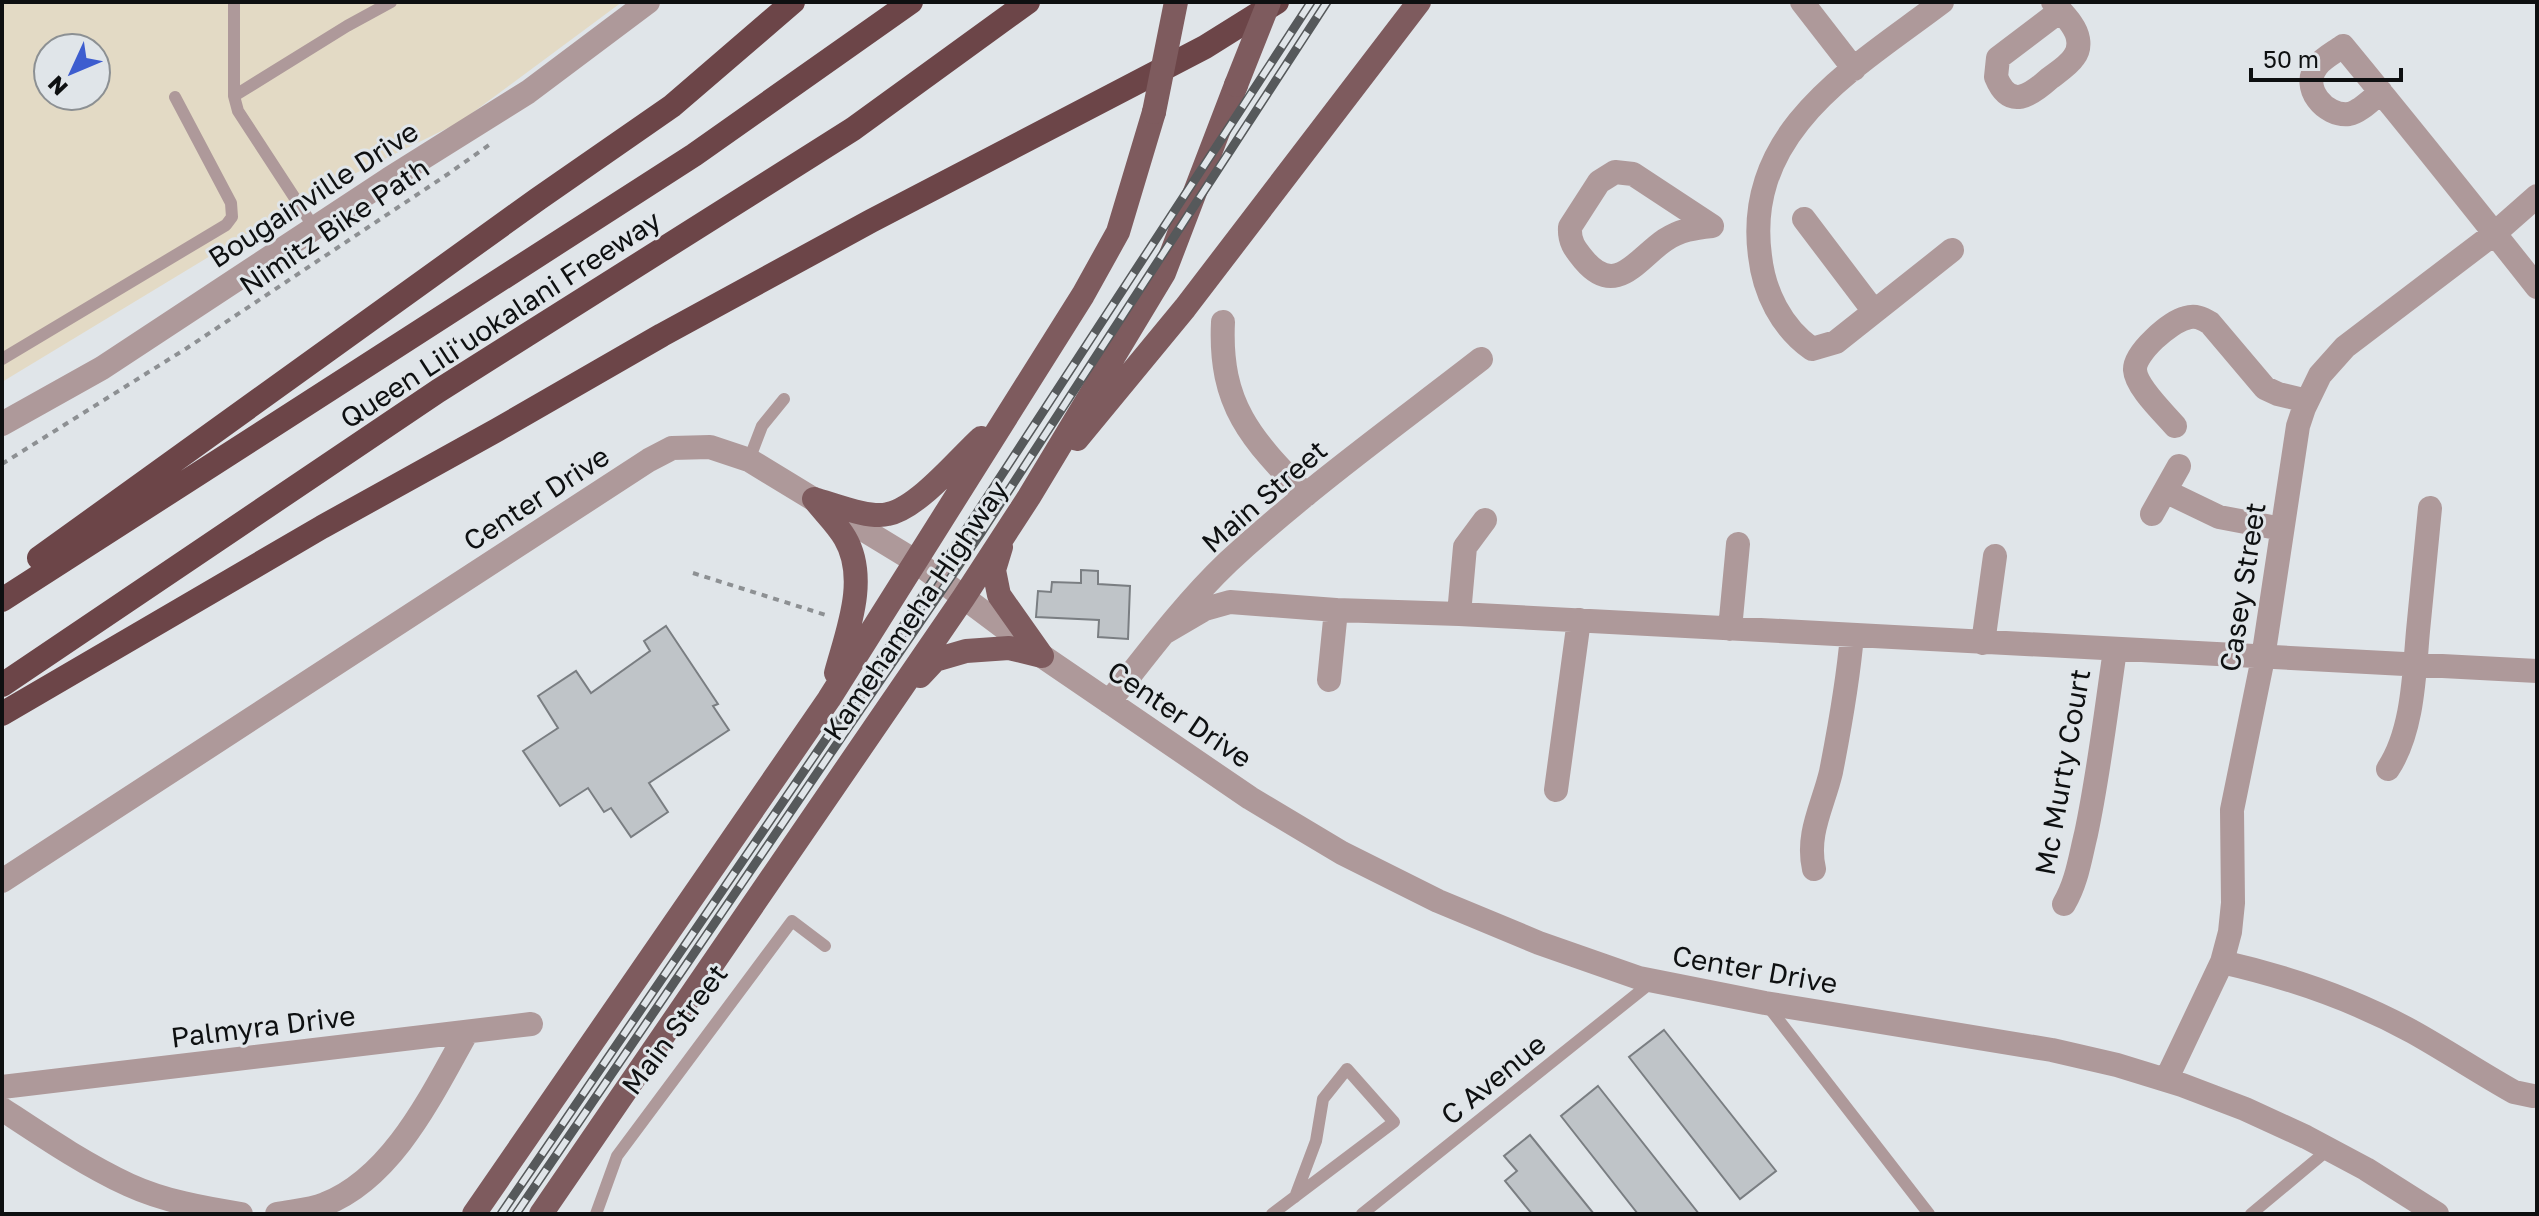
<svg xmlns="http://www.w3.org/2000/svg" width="2539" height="1216" viewBox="0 0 2539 1216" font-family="'Golos Text',sans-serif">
  <rect width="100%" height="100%" fill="#e0e5e9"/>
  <path fill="#e3dac5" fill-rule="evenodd" d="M2,2H622L460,122L311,195L2,382ZM48,48H96V96H48Z"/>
  <path fill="#bfc4c8" stroke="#7a7e82" stroke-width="2" d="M1081,570L1098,571V584L1130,586L1128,639L1098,637L1099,620L1036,617L1038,591L1051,592L1052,582L1081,583Z
    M666,626L718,704L713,706L729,730L649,783L668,812L631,837L611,808L604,812L588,788L560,806L523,751L558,728L538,696L576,671L591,693L650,651L644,641Z
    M1664,1030L1776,1171L1740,1199L1629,1057Z
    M1598,1086L1699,1214H1638L1561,1116Z
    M1530,1135L1594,1214H1532L1505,1181L1517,1171L1504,1156Z"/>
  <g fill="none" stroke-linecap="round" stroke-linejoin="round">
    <path stroke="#8d9093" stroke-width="4" stroke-dasharray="6 6" stroke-linecap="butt" d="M2,464L187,348L448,174L489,145
      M693,573L829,616"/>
    <path stroke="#ae999a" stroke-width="12" d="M234,2V96L238,111L315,229
      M234,96L347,26L391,2
      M2,359L226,225L232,217L231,203L175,97
      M749,460L762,426L784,399
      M1767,1005L1929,1214
      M596,1214L617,1156L792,921L825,946
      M1272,1214L1394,1122L1347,1069L1323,1099L1316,1141L1295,1197
      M1362,1214L1653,981
      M2251,1214L2329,1149"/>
    <path stroke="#ae999a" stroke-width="24" d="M1802,2L1854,69
      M1942,2C1855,68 1743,130 1760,256C1764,292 1781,327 1812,349L1836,342L1952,250
      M2053,2C2061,12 2076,25 2078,39C2079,45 2078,52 2074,57C2069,65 2058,72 2050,78C2031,95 2010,111 1996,77L1998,58L2060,11
      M2381,92C2372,99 2360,112 2349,114C2325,117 2300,87 2317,66C2323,58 2335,52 2343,46C2408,125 2473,206 2537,287
      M1615,172L1633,174L1712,226C1694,228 1680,230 1665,240C1637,259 1616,298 1584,260C1575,249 1569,242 1570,227L1599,182Z
      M1804,219L1873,310
      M1223,322C1219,405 1251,439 1306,495
      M2175,426C2164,413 2136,387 2135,370C2134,353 2170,322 2186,318C2195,315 2202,318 2210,323L2265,388L2278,394L2307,401
      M2165,491L2219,517L2282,529
      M2152,514L2179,466
      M1459,614L1465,547L1485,520
      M1730,629L1738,544
      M1164,633L1205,609L1230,602L1336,610L1459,614L2537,671
      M1983,643L1995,556
      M1329,680L1336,610
      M1109,702C1147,654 1184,604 1228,562C1307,489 1396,425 1481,359
      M2388,769C2413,731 2414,676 2418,631C2422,590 2426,549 2430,508
      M1556,790L1579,620
      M1814,869C1806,834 1823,806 1831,772C1840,726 1848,682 1852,635
      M2,881L649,460L672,448L710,447L749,460L915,561L1042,656L1250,798L1342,853L1438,901L1539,943L1639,978L1765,1003L2052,1050L2117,1065L2182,1085L2245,1109L2306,1137L2366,1169L2437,1214
      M2064,904C2077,882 2080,858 2086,834C2099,773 2106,711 2115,650
      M2222,962C2288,977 2353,999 2413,1032C2447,1051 2480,1073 2514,1092L2533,1096
      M2166,1080L2222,962L2230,932L2233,903L2232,810L2263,658L2298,426L2304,408L2320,375L2345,347L2495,233L2537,196
      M2,1087L531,1024
      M2,1109C43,1136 84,1164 129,1185C164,1201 203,1208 241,1214
      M277,1214C292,1211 311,1210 325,1204C394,1177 433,1092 467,1032"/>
    <path stroke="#ae999a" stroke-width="24" d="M2,424L102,368L389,179L528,92L648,2"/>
    <path stroke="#7e5b5e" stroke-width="24" d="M1077,439L1185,308L1419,2
      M814,499C833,504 869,519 888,514C918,508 958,459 981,438
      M814,499C824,512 837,524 845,538C869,579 847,632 836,673
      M1001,547L994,570L999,595L1042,656
      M920,676L935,660L966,651L1009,648L1042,656
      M474,1214L829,699L1083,295L1118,232L1154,112
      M541,1214L964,597L1029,497L1164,273L1236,85"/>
    <path stroke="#6c4548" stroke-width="24" d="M39,558L538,199L672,106L793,2
      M2,600L694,155L911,2
      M2,685L438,391L853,129L1028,2
      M2,714L322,527L497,430L662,335L871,221L1205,47L1277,2"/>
    <g stroke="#56595b" stroke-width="9">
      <path id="rail" d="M501,1214L895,638L1311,2
        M516,1214L981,533L1327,2"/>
    </g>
    <use href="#rail" stroke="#e0e5e9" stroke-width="6" stroke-dasharray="18" stroke-linecap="butt"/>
    <path stroke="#7e5b5e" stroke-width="24" d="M1236,85L1269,2
      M1154,112L1176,2"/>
  </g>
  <g text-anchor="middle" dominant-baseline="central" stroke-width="6" stroke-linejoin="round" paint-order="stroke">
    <g font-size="28" fill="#0e1011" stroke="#e0e5e9">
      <text transform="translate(313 194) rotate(-33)">Bougainville Drive</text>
      <text transform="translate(334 226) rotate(-34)">Nimitz Bike Path</text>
      <text transform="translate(500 319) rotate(-33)">Queen Liliʻuokalani Freeway</text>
      <text transform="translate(1264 496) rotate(-41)">Main Street</text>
      <text transform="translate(536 498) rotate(-33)">Center Drive</text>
      <text transform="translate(2242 587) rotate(-81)">Casey Street</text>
      <text transform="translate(915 610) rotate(-56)">Kamehameha Highway</text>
      <text transform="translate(1180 714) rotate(34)">Center Drive</text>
      <text transform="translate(2062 772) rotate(-80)">Mc Murty Court</text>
      <text transform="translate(1755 969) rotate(10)">Center Drive</text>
      <text transform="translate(263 1026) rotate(-7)">Palmyra Drive</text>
      <text transform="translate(674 1029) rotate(-53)">Main Street</text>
      <text transform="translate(1493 1079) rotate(-39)">C Avenue</text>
    </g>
  </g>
  <rect width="2539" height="1216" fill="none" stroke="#0e1011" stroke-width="8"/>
  <g transform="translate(72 72) rotate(226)"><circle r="38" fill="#e0e5e9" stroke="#8c9093" stroke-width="2"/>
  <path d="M0-6L14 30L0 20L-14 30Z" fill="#3d5dcf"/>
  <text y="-12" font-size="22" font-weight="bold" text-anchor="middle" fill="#0e1011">N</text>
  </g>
  <path d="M2251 68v12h150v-12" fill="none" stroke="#0e1011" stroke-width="4"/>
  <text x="2263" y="68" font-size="24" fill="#0e1011" stroke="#e0e5e9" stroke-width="6" paint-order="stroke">50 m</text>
</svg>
